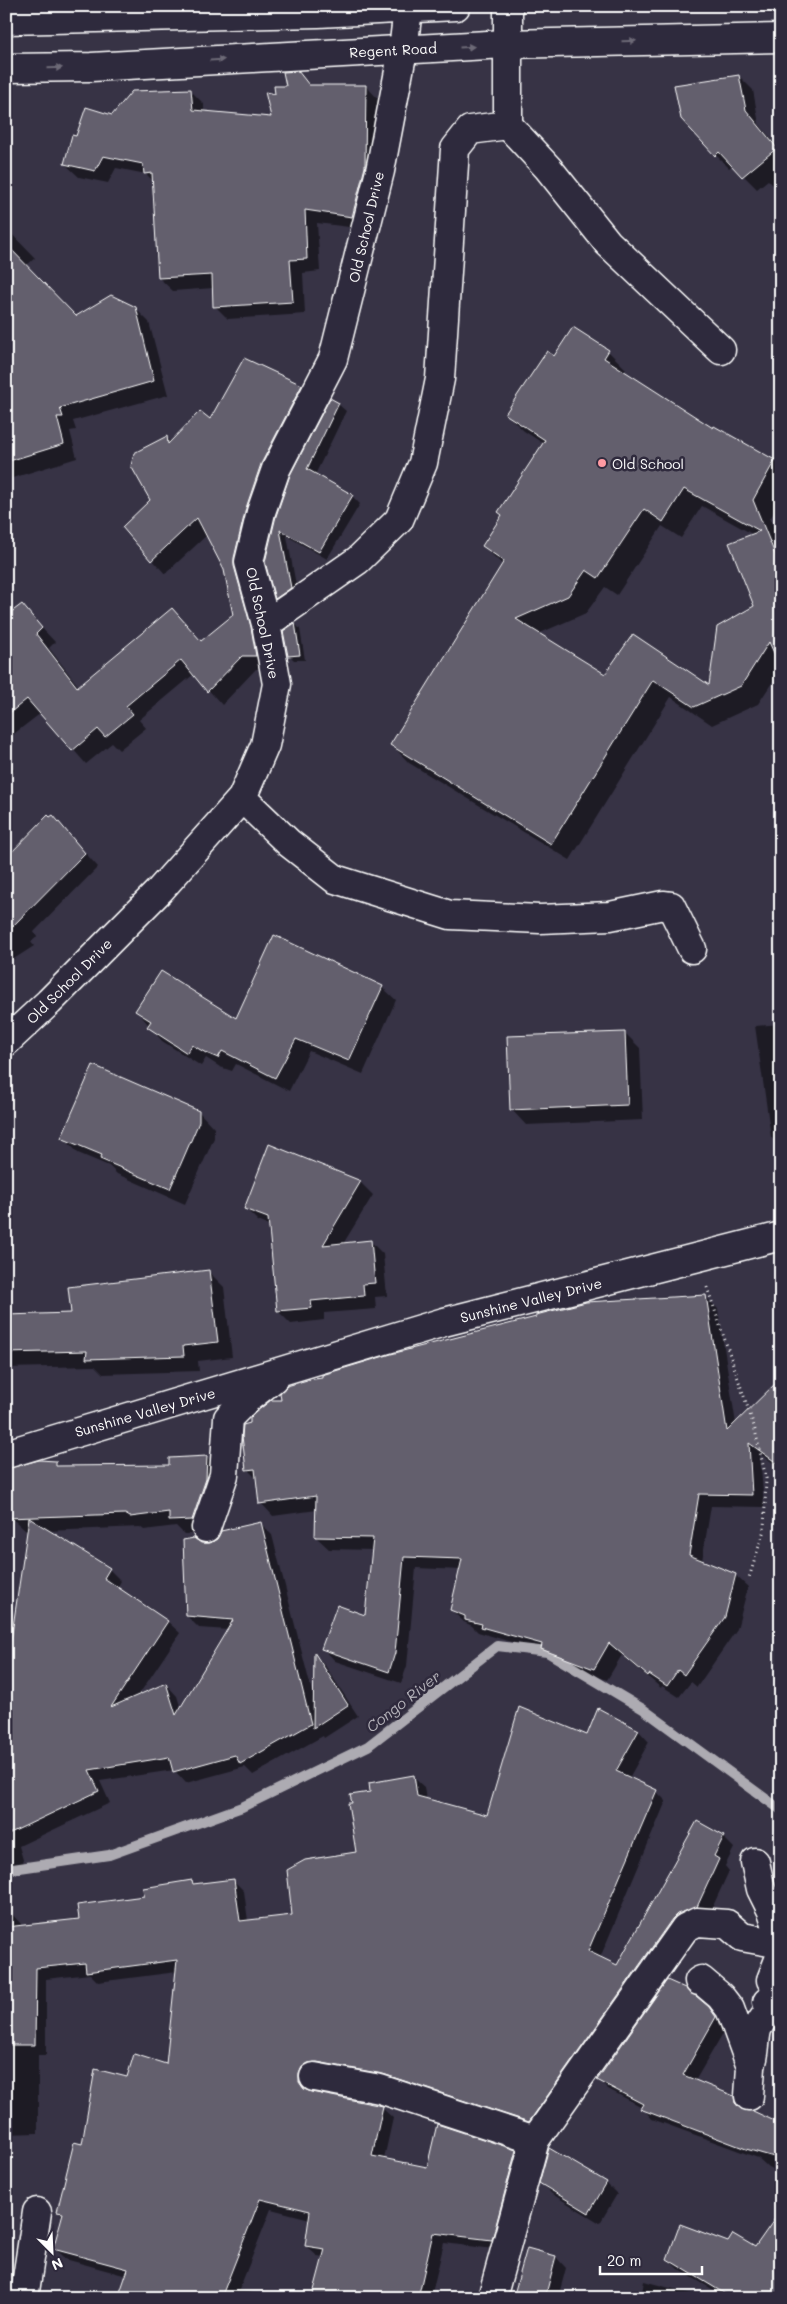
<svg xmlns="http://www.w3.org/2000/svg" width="787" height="2304" viewBox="0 0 787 2304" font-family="Mali,sans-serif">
  <rect width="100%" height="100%" fill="#373345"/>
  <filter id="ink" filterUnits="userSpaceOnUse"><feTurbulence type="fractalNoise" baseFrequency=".02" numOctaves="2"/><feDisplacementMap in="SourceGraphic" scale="10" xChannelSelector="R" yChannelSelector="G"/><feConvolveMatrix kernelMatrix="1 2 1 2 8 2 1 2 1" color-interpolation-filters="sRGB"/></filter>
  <g filter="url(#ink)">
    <path fill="#0007" fill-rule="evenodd" d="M298,72L312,87L366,86L379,100L378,180L365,229L317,223L320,271L303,273L305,314L228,319L215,306L214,288L173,291L159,278L154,182L146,174L116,168L108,183L79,177L65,164L76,138L112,117L190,90L204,104V112L273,118L276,95L287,88Z
      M739,76L753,90L759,124L781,151V193L768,180L757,189L733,165L729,168L716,155Z
      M6,228L35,258L26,266L76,317L135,308L149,322L168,395L73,421L76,430L70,431L77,458L6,480Z
      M608,351L626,369L624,372L713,430L775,461L781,467V500L770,519L781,545V669L758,704L712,725L671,697L570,860L409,763L392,745L503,565L483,546L544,444L524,431L506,414L555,357ZM702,506L754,535L756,606L710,688L633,636L606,675L538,634L586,613L605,587L617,595L662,526L681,538Z
      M301,386L315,400L259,522L269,669H256L222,705L194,674L139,720L146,728L119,750L112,743L86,764L41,713L6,740V617L21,606L55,642L49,648L79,687L202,642L234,615L225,569L207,535L165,574L124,527L151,500L167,438L172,443L210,421Z
      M338,404L346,411L315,475L352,496L360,504L327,559L287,536L298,596L284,605L276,598L277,517Z
      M295,624L300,629L305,660H294L289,655L285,632Z
      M6,760L14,770L8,781L13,788L6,792Z
      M53,817L98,867L34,932L37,937L31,942L34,946L6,964V847L11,854Z
      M382,987L396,1000L363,1074L309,1051L289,1091L236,1064L232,1071L220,1067L206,1058L201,1066L162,1041L137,1011L236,1020Z
      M781,1024V1148L771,1137L755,1026Z
      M625,1033L640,1048L643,1120L526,1125L511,1109Z
      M199,1112L214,1128V1138L185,1204L117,1174L109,1166L78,1153L63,1137Z
      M360,1182L373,1195L343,1244L370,1241L383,1254L387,1296L375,1297L376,1309L324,1313V1320L291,1324L278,1311L270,1226L258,1221L245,1208Z
      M209,1272L224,1287L232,1357L198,1361L199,1371L103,1374L95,1366L6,1368V1316L73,1314Z
      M706,1297L718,1309L736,1424L781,1380V1468L760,1454L764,1507L711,1506L702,1561L735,1575L748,1587L737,1629L697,1687L691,1682L679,1697L662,1686L661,1688L622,1655L607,1680L555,1661L547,1653L478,1632L472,1626L464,1622L451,1610L461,1570L416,1568L407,1666L401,1683L335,1661L323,1648L366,1616L373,1550L329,1549L316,1537L317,1510L273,1516L261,1503L258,1480L247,1469L251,1424L282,1401L324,1379Z
      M207,1457L220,1471L206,1534H184L176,1526L144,1530L140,1527L47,1531L109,1569L121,1581L117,1588L168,1622L180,1633L138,1696L166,1684L177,1696L181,1709L228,1630L199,1628L187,1616L200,1544H210L260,1523L272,1535L314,1700L315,1655L324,1664L358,1716L324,1738L323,1736L253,1775L245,1767L186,1783L174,1770L100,1781L110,1803L19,1846L26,1870L6,1876V1682L28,1531H26L6,1513L55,1462L60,1467H171Z
      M598,1710L639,1731L649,1742L629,1778L656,1791L666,1801L600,1958L617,1967L723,1837L734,1848L725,1866L729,1871L708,1917L540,2131L309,2085L310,2093L382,2108L393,2118L384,2159L428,2168L515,2151L526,2162L502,2250L444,2243L432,2293L460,2294L464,2298H313L324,2257L317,2256L306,2246L310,2219L271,2209L239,2290L275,2298H119L127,2276L65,2259L55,2249L63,2217L58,2211L83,2146L127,2078L167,2066L177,1972L98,1982L90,1974L46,1979V2055H38V2133L6,2134V1914L11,1913L21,1924V1927L81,1920L192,1881L196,1885L233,1880L244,1891L248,1921L294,1916L357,1853L372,1793L413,1777L424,1787L426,1800L488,1816L587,1736Z
      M708,2008L726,2028L695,2081L733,2097L744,2111L781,2125V2174L768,2167L758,2158L652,2119L642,2107L608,2089L599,2079Z
      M550,2150L606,2183L617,2194L600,2223L552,2194L541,2183Z
      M528,2249L556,2257L566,2268L558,2298H515Z
      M668,2259L781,2298H727L678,2269Z
      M644,2281L707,2298H641Z"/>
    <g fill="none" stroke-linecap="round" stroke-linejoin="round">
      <path stroke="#adabb2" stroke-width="10" d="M6,1870L109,1855L242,1807L368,1746L497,1646L547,1652L643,1709L781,1810"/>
    </g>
    <path fill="#635f6d" stroke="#fff" fill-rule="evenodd" d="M298,71L309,85H366L365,167L352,217L305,210L307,259L290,260L293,302L213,307L212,275L158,278L152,173L144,174L143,164L103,156L95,171L64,164L72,135L76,136L86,107L112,115L132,91L191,89L193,110L271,117L265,92L275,94L274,86H286L283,72Z
      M739,75L746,110L777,148L742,177L719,152L715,156L681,119L674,85Z
      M6,244L76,316L111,295L136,307L154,381L60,408L63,417H57L64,444L6,462Z
      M573,327L609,350L604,358L713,428L714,426L775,460L753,500L781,569V668L769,642L741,686L694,707L653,680L551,844L390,745L504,561L482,546L502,515L498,512L545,440L505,414L547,351L554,356ZM684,489L760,531L729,543L754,606L717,627L709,685L633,634L605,674L516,619L568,596L586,570L598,578L644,509L663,522Z
      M244,358L302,385L261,464L246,508L234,558V566L251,627L256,656H242L207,692L181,660L126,706L133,714L105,737L98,729L72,751L27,699L6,716V616L22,604L42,628L36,634L77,687L172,608L201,641L233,615L224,570L197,518L151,561L122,527L150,500L131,466L134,453L167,436L168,444L200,411L210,419Z
      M330,398L339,403L307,469L353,495L319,552L280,530L291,588L275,599L265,562L276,516L290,475Z
      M295,623L300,655L288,656L283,631Z
      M48,815L50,817L53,815L85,853L6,933V858Z
      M274,935L383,986L349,1061L296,1039L275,1078L222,1051L218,1058L206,1053L192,1045L187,1053L147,1027L151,1021L135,1011L161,971L236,1018Z
      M625,1032L628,1105L510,1110L507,1036Z
      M93,1065L199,1111V1122L170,1189L100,1159L102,1155L61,1138Z
      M269,1144L361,1181L323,1245L371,1240L375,1283L363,1284L364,1296L311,1301L312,1308L277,1311L268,1218L244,1209Z
      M209,1270L218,1342L183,1346L184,1356L86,1359L87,1351L6,1353V1315L71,1313L68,1287Z
      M706,1295L727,1431L781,1378V1466L749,1443L752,1495L699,1494L689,1555L736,1574L725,1617L684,1675L678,1670L667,1686L649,1674L648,1676L609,1643L594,1669L541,1649L542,1644L481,1627L482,1624L465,1620V1616L450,1610L462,1559L404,1557L395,1653L389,1672L321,1649L337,1605L365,1615L373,1538L315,1537L316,1496L259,1504L255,1469L246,1470L242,1436L243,1425L250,1423V1418L256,1412L271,1400H281L280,1393L287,1386L307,1380L322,1378V1375L391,1354L536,1317V1315L586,1302Z
      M207,1456L206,1479L192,1520L169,1521V1512L130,1517L125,1514L6,1518V1469L39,1460L56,1461V1466L169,1465V1458Z
      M29,1518L110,1568L104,1578L168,1621L111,1707L166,1683L176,1715L233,1620L186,1616L183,1540L194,1538L201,1543H210L217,1539L221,1531L261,1522L311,1724L240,1764L235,1755L173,1772L169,1757L89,1770L99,1791L6,1835V1674Z
      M314,1652L348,1705L313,1728Z
      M519,1707L587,1735L598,1708L639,1730L616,1771L657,1790L588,1951L617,1965L697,1821L724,1836L714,1856L719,1859L697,1907L677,1914L672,1919L529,2122L383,2074L317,2062L308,2063L302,2067L299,2074V2082L304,2089L311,2092L383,2106L372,2156L427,2167L437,2124L516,2150L492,2240L433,2233L418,2298H312L325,2249L305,2246L310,2211L260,2199L221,2298H118L128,2269L53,2249L63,2213L57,2212L74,2142L82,2144L95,2069L127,2077L134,2054L166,2064L177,1960L86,1972L85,1963L36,1968L35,2045H6V1927L79,1919L77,1905L144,1896L143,1888L192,1880L193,1884L234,1879L240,1921L292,1915L287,1870L305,1860L356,1852L348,1803H352L350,1795L370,1792L369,1783L414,1775L417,1796L487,1815Z
      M667,1980L685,1988L696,1996L709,2007L716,2017L683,2075L734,2096L735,2103L741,2109L753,2111L781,2124V2159L746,2149L640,2109L643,2104L597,2080Z
      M549,2148L607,2182L589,2213L539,2183Z
      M781,2210V2298H732L667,2259L680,2224L728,2242L733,2234L755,2247Z
      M527,2248L556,2256L545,2298H513Z"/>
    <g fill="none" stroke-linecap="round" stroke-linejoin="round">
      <g stroke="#fff" stroke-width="31">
        <path id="minor" d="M508,125L548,168L608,243L721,350
          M266,624L358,560L399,520L423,463L440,379L455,149L470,130L508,125V6
          M242,798L289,843L335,879L450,915L540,919L610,916L663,905L671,906L692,949
          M6,1042L49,1002L160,890L242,798L265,745L277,684L266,624L249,562L261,512L276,469L333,359L380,171L403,50L408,9
          M6,1454L444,1322L781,1236
          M206,1528L224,1475L228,1418L246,1400L273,1379
          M755,1862L761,1889L772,1911L781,1938L780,1957L771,1980
          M699,1981L701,1980L720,1996L730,2009L751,2067L749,2096
          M751,2065C756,2053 754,2042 757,2030C760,2021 768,2014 772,2006L767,2002
          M314,2077L380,2089L535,2140
          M24,2298L37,2212
          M492,2298L535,2140L685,1928L697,1922L727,1924L742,1937L781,1944"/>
      </g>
      <g stroke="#fff" stroke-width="31">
        <path id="major" d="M6,20L318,13L456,6
          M6,68L91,67L506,44L781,38"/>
      </g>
      <path stroke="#fff" stroke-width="3" stroke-dasharray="1 4" stroke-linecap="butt" d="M707,1287L754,1426L766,1478L764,1530L749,1578"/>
      <use href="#minor" stroke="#2f2a3d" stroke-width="28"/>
      <use href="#major" stroke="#2f2a3d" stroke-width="28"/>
    </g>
    <defs><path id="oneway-solid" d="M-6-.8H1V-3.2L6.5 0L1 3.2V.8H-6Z" transform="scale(1.25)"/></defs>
    <g fill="#6d6a77">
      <use href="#oneway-solid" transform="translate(629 41) rotate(-1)"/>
      <use href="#oneway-solid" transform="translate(467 47) rotate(-3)"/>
      <use href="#oneway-solid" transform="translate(217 60) rotate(-3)"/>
      <use href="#oneway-solid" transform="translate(55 68) rotate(-1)"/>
    </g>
  </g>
  <circle fill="#ff9aa2" stroke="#2f2a3d" stroke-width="2" cx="602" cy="463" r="5"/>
  <g text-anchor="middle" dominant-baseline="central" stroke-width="5" stroke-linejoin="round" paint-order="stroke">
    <g font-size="14" fill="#fff" stroke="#2f2a3d">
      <text transform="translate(393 50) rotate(-3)">Regent Road</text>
      <text transform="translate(366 227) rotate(-77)">Old School Drive</text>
      <text transform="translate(263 623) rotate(78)">Old School Drive</text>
      <text transform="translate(69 981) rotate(-45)">Old School Drive</text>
      <text transform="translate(531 1300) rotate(-14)">Sunshine Valley Drive</text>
      <text transform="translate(145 1412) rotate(-16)">Sunshine Valley Drive</text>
    </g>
    <g font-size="14" fill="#fff" stroke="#2f2a3d" text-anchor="start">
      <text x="612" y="463">Old School</text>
    </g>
    <g font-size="15" font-style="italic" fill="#b4b2b9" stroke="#2f2a3d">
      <text transform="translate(403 1701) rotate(-38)">Congo River</text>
    </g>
  </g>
  <rect width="787" height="2304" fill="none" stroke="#2f2a3d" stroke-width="25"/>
  <rect x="12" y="12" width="762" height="2279" fill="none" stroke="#fff" stroke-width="2" filter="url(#ink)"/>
  <g transform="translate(52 2252) rotate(156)" stroke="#2f2a3d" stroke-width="4" paint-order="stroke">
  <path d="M0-4L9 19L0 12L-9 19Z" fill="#ffffff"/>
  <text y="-8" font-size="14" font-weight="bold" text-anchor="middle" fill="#ffffff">N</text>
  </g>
  <path d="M600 2266v8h102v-8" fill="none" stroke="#ffffff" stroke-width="2.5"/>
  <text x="607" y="2266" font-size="15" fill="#ffffff" stroke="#2f2a3d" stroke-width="4" paint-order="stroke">20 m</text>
</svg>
